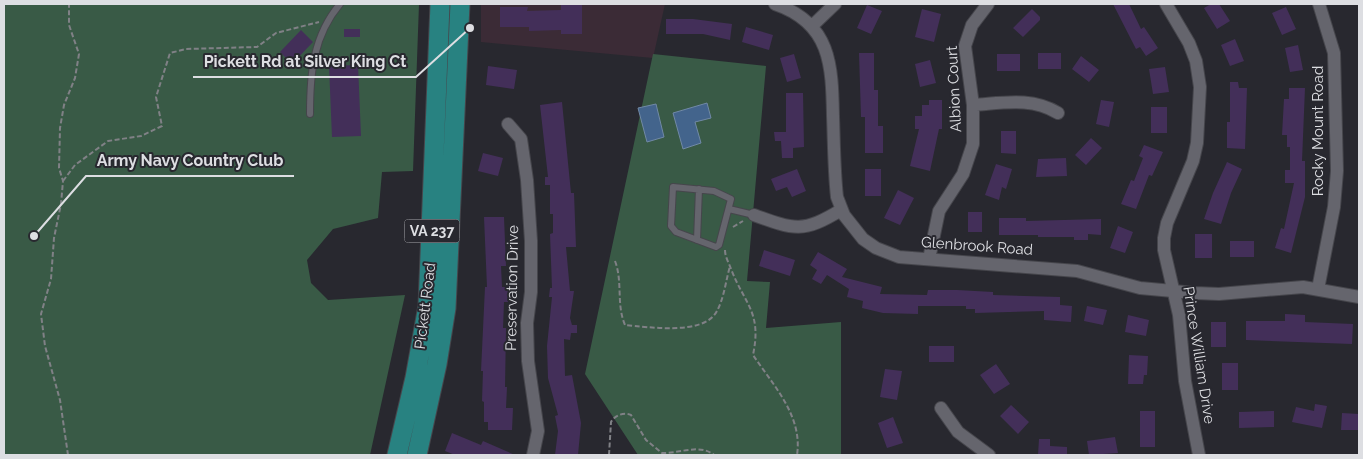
<svg xmlns="http://www.w3.org/2000/svg" width="1363" height="459" viewBox="0 0 1363 459" font-family="Raleway,sans-serif">
  <rect width="100%" height="100%" fill="#28282f"/>
  <path fill="#3b2b36" d="M481,4H665L653,58L481,42Z"/>
  <path fill="#395a46" d="M4,4H419L413,171L382,172L378,218L333,229L307,260L311,283L328,300L405,295L370,455H4Z
    M653,54L766,66L747,281L770,282L766,328L841,322V455H638L585,374Z"/>
  <path fill="#43648c" stroke="#7189a6" d="M707,103L711,118L695,122L701,143L683,149L673,113Z
    M656,104L664,137L647,142L638,108Z"/>
  <path fill="#432f59" d="M561,4H582V34H561V30L529,31V27H500V7H528L527,11L561,10Z
    M1113,4H1129L1141,29L1144,27L1158,48L1146,56L1140,47L1136,49Z
    M1211,4H1219L1230,21L1217,29L1204,8Z
    M867,5L882,11L871,34L857,28Z
    M1286,7L1296,29L1282,35L1272,13Z
    M922,9L941,14L934,42L915,37Z
    M1032,9L1040,17V20L1023,37L1013,28Z
    M666,19H693L732,24L730,40L703,34H666Z
    M746,27L773,35L769,50L742,42Z
    M344,29H360V37H344Z
    M301,30L313,42L292,64L280,52Z
    M1235,39L1244,61L1230,66L1221,45Z
    M1298,45L1303,70L1290,72L1285,48Z
    M859,53H874V90H878V126H883V153H865V117H861Z
    M1038,53H1061V69H1038Z
    M794,54L801,78L787,82L780,58Z
    M997,54H1020V71H997Z
    M1081,56L1099,70L1089,82L1072,69Z
    M930,60L936,83L920,87L915,64Z
    M358,65L361,136L332,137L329,66Z
    M488,66L517,70L514,89L486,85Z
    M1165,67L1169,92L1153,94L1149,69Z
    M1230,82H1238L1239,88H1247L1245,149L1227,148V122H1230Z
    M1289,88H1305L1302,161H1305V197L1291,253L1275,248L1281,228L1284,229L1294,183H1285V170H1290V147H1287V135H1282L1284,99H1289Z
    M786,93H803L804,147L793,148V158H782L781,141H775L774,132H786Z
    M929,100H942V129H939L930,171L910,166L919,129H915V116H922V105H929Z
    M1101,100L1114,102L1109,127L1096,124Z
    M562,102L571,193H574L576,247H566L570,291H574L570,318L572,325H577V333H571L570,340L564,339L565,376L572,375L581,423L578,455H555L558,431L555,416L558,415L548,378L547,346L552,297H549L550,288H552L550,234L553,233V214H550V185H545V177H548L540,105Z
    M1151,107H1167V133H1151Z
    M1001,131H1016V154L1001,153Z
    M1091,138L1102,148L1086,165L1075,155Z
    M1144,145L1163,152L1152,176L1149,175L1136,209L1121,204L1131,180L1134,181L1143,158L1139,156Z
    M483,153L503,158L498,176L478,171Z
    M1066,158L1067,176L1036,177L1038,159Z
    M1227,162L1242,169L1231,193L1221,224L1204,219L1213,193Z
    M996,164L1012,169L1006,189L1002,187L999,200L985,195Z
    M797,169L806,191L792,197L787,187L776,191L771,179Z
    M865,169H881V196H865Z
    M898,190L914,198L900,225L884,218Z
    M968,212H982V232H968Z
    M484,217H504L506,266H501L502,287H508V302H504L503,328H506L505,387H507L506,408H513L512,430H488V422H484V402L482,401L483,371H481L485,287H487Z
    M999,218H1026V221L1101,219V235L1088,234V240H1074V237H1038V235H999Z
    M1118,226L1133,232L1125,253L1110,248Z
    M1195,234H1212V258H1195Z
    M1230,241H1254V257H1230Z
    M764,250L795,260L790,276L759,266Z
    M818,252L847,269L842,277L882,287L880,294L927,295L928,290H957L993,292V295L1060,297V305L1072,306L1071,322L1044,320V311L975,313V309H966V306H918V314L883,313L862,308L863,301L847,297L849,289L827,275L821,284L812,279L817,270L810,265Z
    M1087,306L1107,310L1103,325L1084,321Z
    M1285,314L1305,315V322L1353,324L1352,344L1246,340V321H1285Z
    M1128,315L1149,320L1146,336L1125,332Z
    M1211,322H1226V347H1211Z
    M929,346H954V362H929Z
    M1129,355L1148,356L1147,375H1144L1143,384H1128Z
    M1222,363H1238V390H1222Z
    M996,364L1010,384L994,394L980,375Z
    M885,369L902,371L897,400L880,397Z
    M1315,404L1327,406L1322,428L1292,422L1296,407L1314,411Z
    M1011,405L1029,422L1018,434L1000,416Z
    M1140,411H1155V447H1140Z
    M1274,411V427L1239,428V412Z
    M1342,413L1359,414V430H1341Z
    M893,417L903,443L887,448L878,423Z
    M452,433L481,445L483,441L515,455H455L445,451Z
    M1115,437L1118,453L1089,455L1087,441Z
    M1039,439H1050V446L1067,447V455H1038Z"/>
  <g fill="none" stroke-linecap="round" stroke-linejoin="round">
    <g stroke="#46464c" stroke-width="8">
      <path id="service" d="M310,114C310,73 313,36 340,4
        M673,187L714,191L731,199L719,245L716,247L676,232L671,226Z
        M729,209L754,215
        M697,240L699,189"/>
    </g>
    <g stroke="#46464c" stroke-width="14">
      <path id="minor" d="M775,4C831,23 832,65 833,116C834,143 834,170 837,197L844,215L863,239L876,248L899,257L1077,271L1140,288L1195,293L1219,294L1303,287L1359,297
        M1166,4L1189,43L1196,61L1200,87L1197,143L1193,161L1167,223L1164,238V250L1179,315L1185,381L1199,455
        M812,26L835,4
        M973,105C1004,103 1031,97 1058,113
        M508,124L521,139L527,180L531,241V292L527,323L528,361L538,431L533,455
        M754,215C795,230 803,233 841,210
        M929,259L939,211L963,174L973,144V105L965,46L972,25L988,4
        M1318,289L1334,207L1337,171L1334,53L1319,4
        M941,408L958,432L989,455"/>
    </g>
    <g stroke="#46464c" stroke-width="21">
      <path id="primary" d="M397,455L415,378L428,306L440,4
        M417,455L437,364L446,308L460,4"/>
    </g>
    <path stroke="#808186" stroke-width="2" stroke-dasharray="5 2.5" stroke-linecap="butt" d="M63,181L75,165L108,141L141,136L162,126L156,97L170,53L186,49L257,47L276,33L319,22
      M733,227L743,221
      M725,250C725,257 729,263 731,269C745,305 762,312 753,355C773,385 803,416 797,455
      M615,261C623,282 616,304 625,325C648,327 704,336 717,311C724,298 726,280 730,266
      M68,455L60,400L45,346L41,314L51,279L54,238L61,204L63,181L59,168L60,128L64,105L75,78L79,54L69,25V4
      M609,455L611,422C615,415 624,412 631,415L646,440L662,453C678,454 700,443 714,455"/>
    <use href="#service" stroke="#65656d" stroke-width="6"/>
    <use href="#minor" stroke="#65656d" stroke-width="12"/>
    <use href="#primary" stroke="#288281" stroke-width="19"/>
  </g>
  <g text-anchor="middle" dominant-baseline="central" stroke-width="4" stroke-linejoin="round" paint-order="stroke">
    <rect fill="#28282f" stroke="#a7a7ac" stroke-width="1" x="404.5" y="219.5" width="55" height="23" rx="4"/>
    <g font-size="14" font-weight="bold" fill="#dddee2">
      <text x="432" y="231">VA 237</text>
    </g>
    <g font-size="15" fill="#dddee2" stroke="#28282f">
      <text transform="translate(954 89) rotate(-93)">Albion Court</text>
      <text transform="translate(1318 131) rotate(-90)">Rocky Mount Road</text>
      <text transform="translate(977 246) rotate(4)">Glenbrook Road</text>
      <text transform="translate(512 288) rotate(-89)">Preservation Drive</text>
      <text transform="translate(425 306) rotate(-83)">Pickett Road</text>
      <text transform="translate(1199 355) rotate(81)">Prince William Drive</text>
    </g>
  </g>
  <path fill="none" stroke="#dddee2" stroke-width="2" d="M470 28L416 77H193M34 236L86 176H294"/>
  <g fill="#dddee2" stroke="#28282f" stroke-width="2">
    <circle cx="470" cy="28" r="5"/>
    <circle cx="34" cy="236" r="5"/>
  </g>
  <g font-size="16" text-anchor="middle" font-weight="bold" fill="#dddee2" stroke="#28282f" stroke-width="4" stroke-linejoin="round" paint-order="stroke">
    <text x="305" y="67">Pickett Rd at Silver King Ct</text>
    <text x="190" y="166">Army Navy Country Club</text>
  </g>
  <rect width="1363" height="459" fill="none" stroke="#dddee2" stroke-width="10"/>
</svg>
